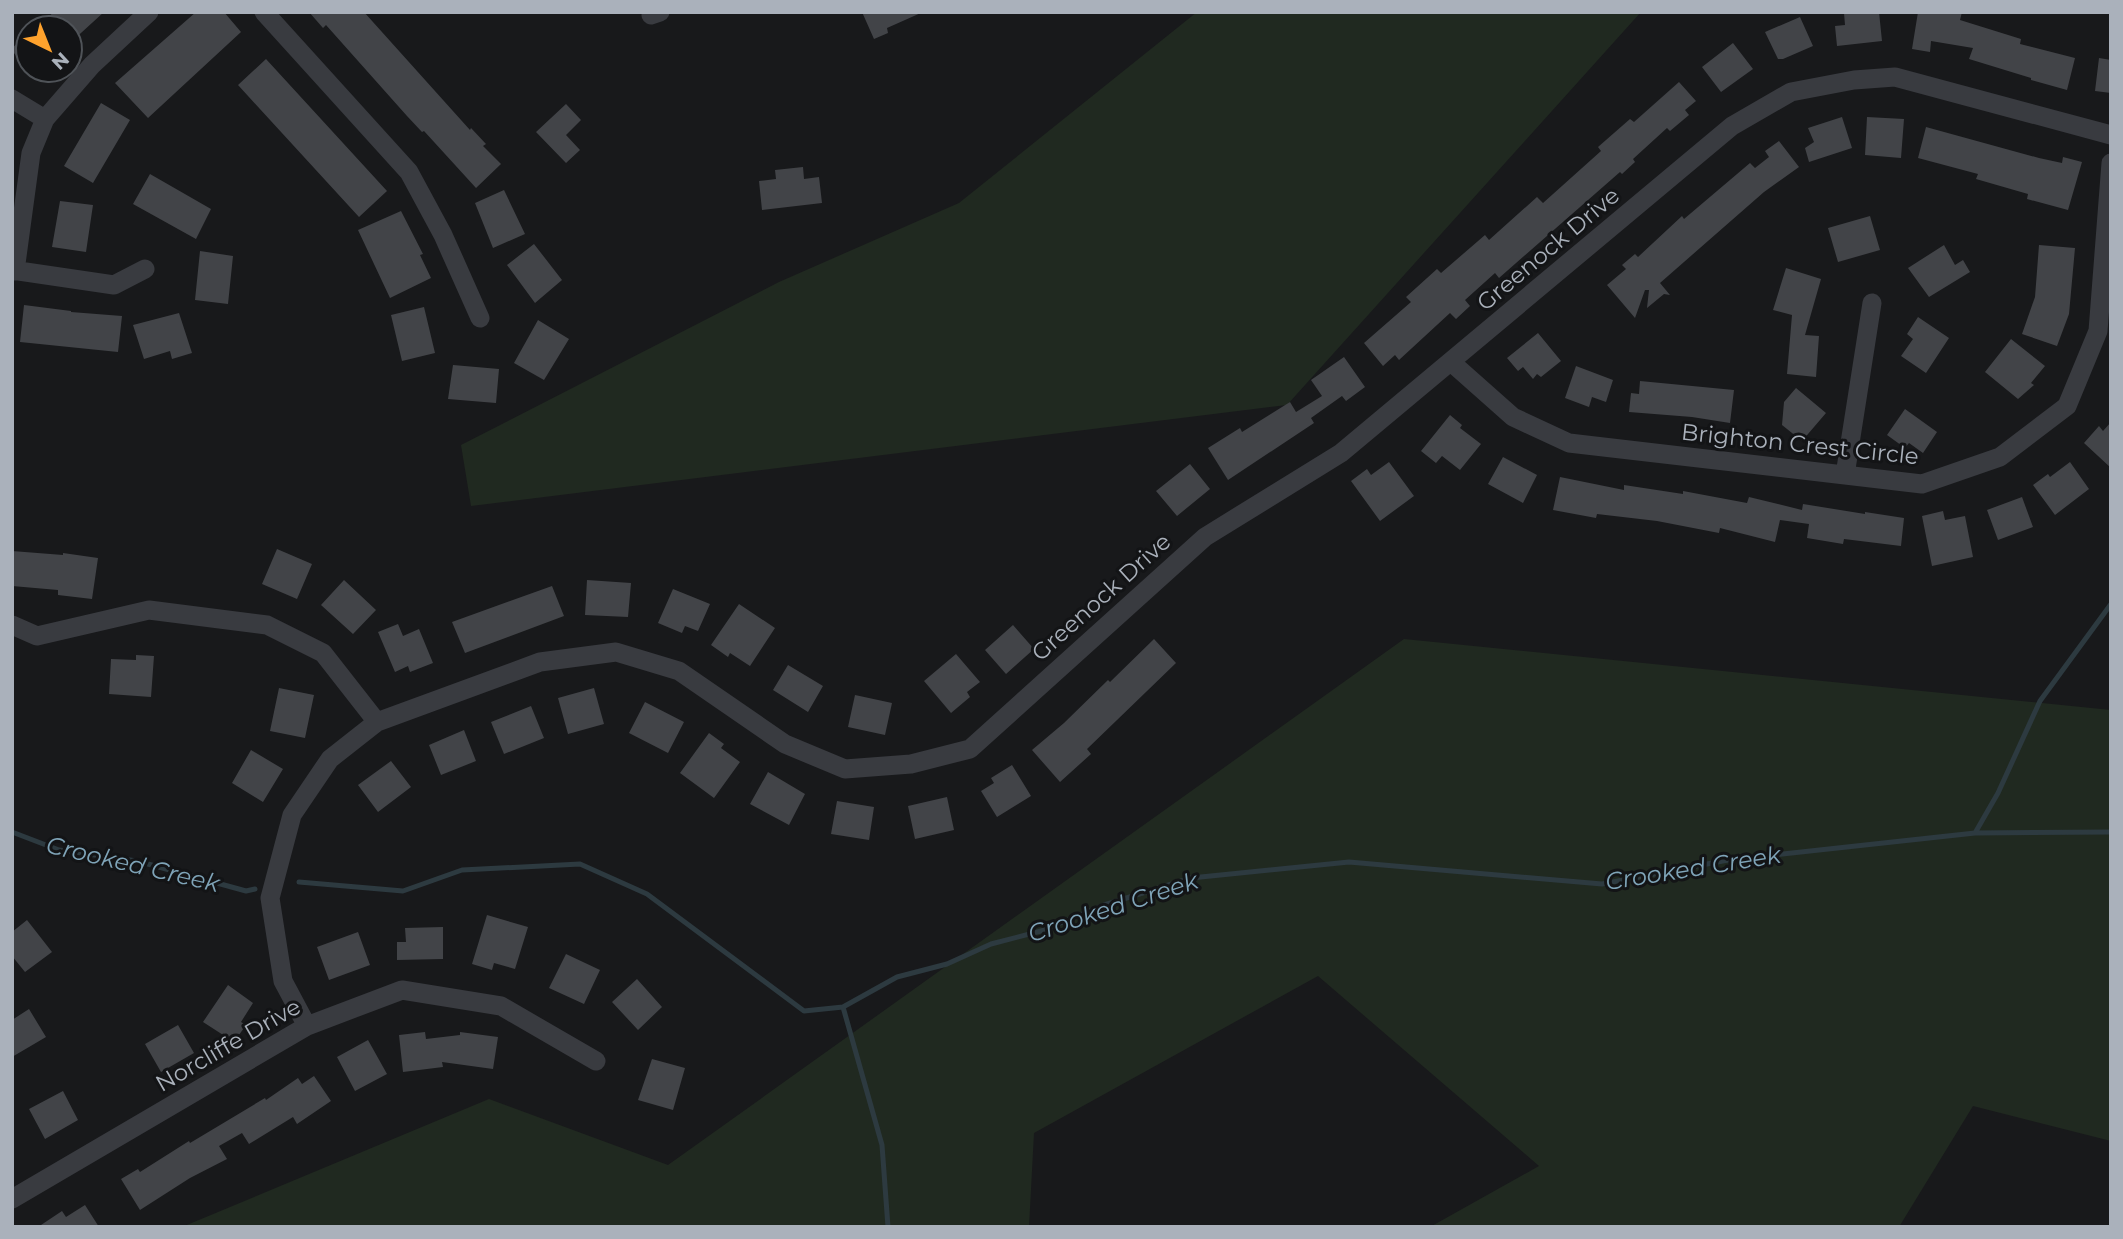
<svg xmlns="http://www.w3.org/2000/svg" width="2123" height="1239" viewBox="0 0 2123 1239" font-family="Montserrat,sans-serif">
  <rect width="100%" height="100%" fill="#18191b"/>
  <path fill="#202920" d="M1197,12H1641L1287,405L471,506L461,445L779,282L959,203Z
    M1404,639L2111,710V1141L1973,1106L1899,1227H1430L1539,1166L1318,976L1034,1133L1029,1227H182L489,1099L668,1165Z"/>
  <g fill="none" stroke-linecap="round" stroke-linejoin="round">
    <path stroke="#2d3a40" stroke-width="5" d="M12,832L59,850L137,861L246,891L255,889
      M1975,833L1998,793L2040,701L2111,604
      M299,882L403,891L462,870L580,864L647,894L804,1011L843,1007L897,977L947,964L991,944L1041,931L1104,905L1191,878L1349,862L1602,884L1728,860L1975,833L2111,832
      M843,1007L882,1145L888,1227"/>
  </g>
  <path fill="#424448" d="M54,12H104L70,43V28H35Z
    M196,12H224L241,32L148,118L115,83Z
    M309,12H364L470,130L471,128L486,144L483,146L501,164L476,188L424,131L422,132L407,116L326,25L323,28Z
    M862,12H923L887,28L888,33L874,39Z
    M1879,12L1882,41L1837,46L1835,26L1845,25L1844,13Z
    M1918,12H1962L1960,20L2021,39L2020,44L2075,58L2067,90L2031,80V78L1969,59L1973,48L1931,41L1930,52L1912,49Z
    M1800,17L1813,46L1783,59H1778L1765,32Z
    M28,34V68L12,51V48Z
    M1733,43L1753,69L1721,92L1702,67Z
    M2099,58L2111,60V93L2095,91Z
    M266,59L387,191L359,217L238,85Z
    M1679,82L1696,101L1685,110L1689,115L1670,131L1667,128L1633,159L1635,162L1622,174L1620,172L1499,278L1495,273L1465,300L1470,306L1456,319L1450,313L1399,360L1395,355L1383,366L1364,343L1411,302L1406,297L1437,269L1441,273L1485,235L1489,240L1537,197L1543,203L1601,151L1598,147L1630,119L1634,122Z
    M101,103L130,120L93,183L64,166Z
    M566,104L581,120L566,135L580,150L566,163L536,132Z
    M1842,117L1852,148L1809,162L1805,148L1814,142L1808,128Z
    M1867,117L1904,119L1901,158L1865,155Z
    M1926,127L2039,158L2062,163L2063,157L2082,162L2068,210L2027,199L2028,194L1976,179L1978,174L1918,158Z
    M1779,141L1799,167L1764,192L1660,283L1670,295L1664,294L1647,308L1649,290H1645L1635,318L1607,285L1626,269L1622,265L1635,254L1638,257L1682,216L1684,219L1750,163L1755,168L1769,157L1765,151Z
    M803,167L804,179L819,177L822,203L762,210L759,181L776,179L775,170Z
    M150,174L211,209L196,239L133,204Z
    M504,190L525,234L493,248L475,203Z
    M60,201L93,205L86,252L52,247Z
    M401,211L423,254L420,255L431,278L390,298L358,230Z
    M1870,216L1880,250L1838,262L1828,228Z
    M534,244L562,280L535,303L507,265Z
    M1944,245L1955,265L1963,260L1970,272L1929,297L1908,268Z
    M2039,245L2075,248L2069,314L2057,346L2022,334L2035,297Z
    M200,251L233,256L228,304L195,300Z
    M1786,268L1821,279L1805,335L1819,336L1816,377L1787,374L1792,315L1773,310Z
    M24,305L71,311V312L122,316L118,352L20,342Z
    M424,307L435,353L402,361L391,315Z
    M179,313L192,353L172,359L170,351L144,359L133,325Z
    M1918,317L1949,338L1926,373L1901,356L1913,339L1907,334Z
    M538,320L569,339L544,380L514,363Z
    M1538,333L1561,361L1541,377L1537,374L1533,379L1523,367L1518,371L1507,358Z
    M2011,339L2045,366L2031,383L2034,385L2018,399L1985,372Z
    M1344,357L1365,387L1346,401L1342,396L1311,418L1314,423L1228,480L1208,448L1240,428L1242,432L1290,402L1296,412L1322,396L1311,380Z
    M453,365L499,369L496,403L448,399Z
    M1576,366L1613,380L1606,402L1592,397L1589,407L1565,398Z
    M1640,381L1734,390L1730,423L1692,417L1629,412L1631,393L1639,394Z
    M1796,388L1826,413L1802,441L1782,425L1784,402Z
    M1905,409L1937,432L1923,453L1909,443L1905,448L1887,435Z
    M1450,415L1462,425L1460,428L1481,444L1460,470L1442,456L1436,463L1421,451Z
    M2111,422V468L2084,443L2099,426L2103,431Z
    M1503,457L1537,475L1523,503L1488,484Z
    M1389,462L1414,496L1380,521L1351,481L1367,469L1371,475Z
    M2070,462L2089,489L2055,515L2033,485L2048,474L2050,477Z
    M1190,464L1210,489L1177,516L1156,491Z
    M1560,477L1624,490V485L1683,494V491L1747,503L1749,497L1802,510L1803,504L1865,514V512L1904,518L1901,546L1844,539L1843,544L1807,538L1809,524L1780,520L1775,542L1720,528L1719,533L1657,521L1597,514L1596,518L1553,510Z
    M2022,497L2033,527L1998,540L1987,510Z
    M1943,511L1945,520L1965,516L1973,557L1932,566L1922,516Z
    M277,549L312,564L297,599L262,584Z
    M12,551L63,555V553L98,558L92,599L58,595V590L12,586Z
    M344,580L376,610L353,634L321,605Z
    M587,580L631,583L628,617L585,615Z
    M552,586L564,616L465,653L452,622Z
    M673,589L710,604L698,631L685,626L682,633L658,623Z
    M739,604L775,628L750,666L730,653L728,657L711,645Z
    M398,624L403,636L419,629L433,663L410,672L408,666L395,672L378,632Z
    M1013,625L1034,649L1006,674L985,650Z
    M1154,639L1176,663L1087,749L1091,754L1060,782L1032,750L1064,723L1108,680L1110,682Z
    M956,654L980,682L967,692L970,697L951,713L924,681Z
    M136,655L154,656L151,697L109,694L111,659L136,660Z
    M788,665L823,686L808,712L773,690Z
    M279,688L314,695L305,738L270,731Z
    M594,688L604,724L568,734L558,698Z
    M855,695L892,703L885,735L848,727Z
    M645,702L684,722L668,753L629,733Z
    M531,706L544,738L504,754L491,722Z
    M464,730L476,761L441,775L429,745Z
    M709,733L724,744L721,748L740,762L714,798L680,773Z
    M251,750L283,769L263,802L232,783Z
    M391,761L411,787L378,812L358,785Z
    M1012,765L1031,796L997,817L981,791L994,783L991,778Z
    M768,772L805,794L789,825L750,804Z
    M947,797L954,830L915,839L908,806Z
    M837,801L874,807L869,840L831,834Z
    M487,915L528,927L515,969L494,963L492,970L472,964Z
    M27,920L52,952L25,972L12,956V932Z
    M443,927V959L397,960V942H406L405,928Z
    M358,932L370,965L329,980L317,947Z
    M566,954L600,970L584,1004L549,988Z
    M637,979L662,1007L638,1030L612,1002Z
    M228,985L253,1003L241,1022L246,1025L234,1042L203,1022Z
    M29,1009L46,1037L12,1057V1020Z
    M178,1025L194,1053L161,1072L145,1044Z
    M425,1032L426,1039L460,1035V1032L498,1037L493,1069L442,1062L443,1067L403,1072L399,1035Z
    M368,1040L387,1074L355,1091L337,1057Z
    M652,1059L685,1068L673,1110L638,1100Z
    M314,1076L331,1101L297,1124L293,1117L249,1144L242,1133L219,1146L227,1159L190,1178L140,1210L121,1179L138,1169L140,1172L189,1141L190,1143L265,1098L266,1100L298,1078L302,1084Z
    M63,1091L78,1120L45,1139L29,1109Z
    M85,1205L99,1227H38L62,1211L66,1217Z"/>
  <g fill="none" stroke-linecap="round" stroke-linejoin="round">
    <path stroke="#393b40" stroke-width="19" d="M264,12L409,172L443,235L480,318
      M651,15L660,12
      M12,99L45,119
      M12,270L114,285L145,269
      M15,271L31,153L45,119L92,65L149,12
      M1451,362L1513,417L1569,443L1922,484L2000,457L2067,406L2098,331L2111,163
      M1845,475L1872,303
      M12,625L37,636L149,610L267,625L323,653L377,722
      M307,1026L283,981L270,898L292,815L330,759L377,722L540,662L616,652L679,671L785,744L845,769L911,764L970,749L1205,537L1341,453L1732,126L1791,92L1854,80L1895,77L2111,135
      M12,1199L307,1026L402,990L501,1006L596,1061"/>
  </g>
  <g text-anchor="middle" dominant-baseline="central" stroke-width="6" stroke-linejoin="round" paint-order="stroke">
    <g font-size="23" fill="#aab1bb" stroke="#131416">
      <text transform="translate(1548 249) rotate(-40)">Greenock Drive</text>
      <text transform="translate(1800 444) rotate(6)">Brighton Crest Circle</text>
      <text transform="translate(1101 597) rotate(-42)">Greenock Drive</text>
      <text transform="translate(228 1045) rotate(-30)">Norcliffe Drive</text>
    </g>
    <g font-size="24" font-style="italic" fill="#7fa4b8" stroke="#131416">
      <text transform="translate(133 864) rotate(13)">Crooked Creek</text>
      <text transform="translate(1693 868) rotate(-9)">Crooked Creek</text>
      <text transform="translate(1113 907) rotate(-18)">Crooked Creek</text>
    </g>
  </g>
  <rect width="2123" height="1239" fill="none" stroke="#aab1bb" stroke-width="28"/>
  <g transform="translate(49 49) rotate(137)"><circle r="33" fill="#131416" stroke="#4f5358" stroke-width="2"/>
  <path d="M0-5L12 26L0 18L-12 26Z" fill="#fea22d"/>
  <text y="-10" font-size="19" font-weight="bold" text-anchor="middle" fill="#aab1bb">N</text>
  </g>
</svg>
